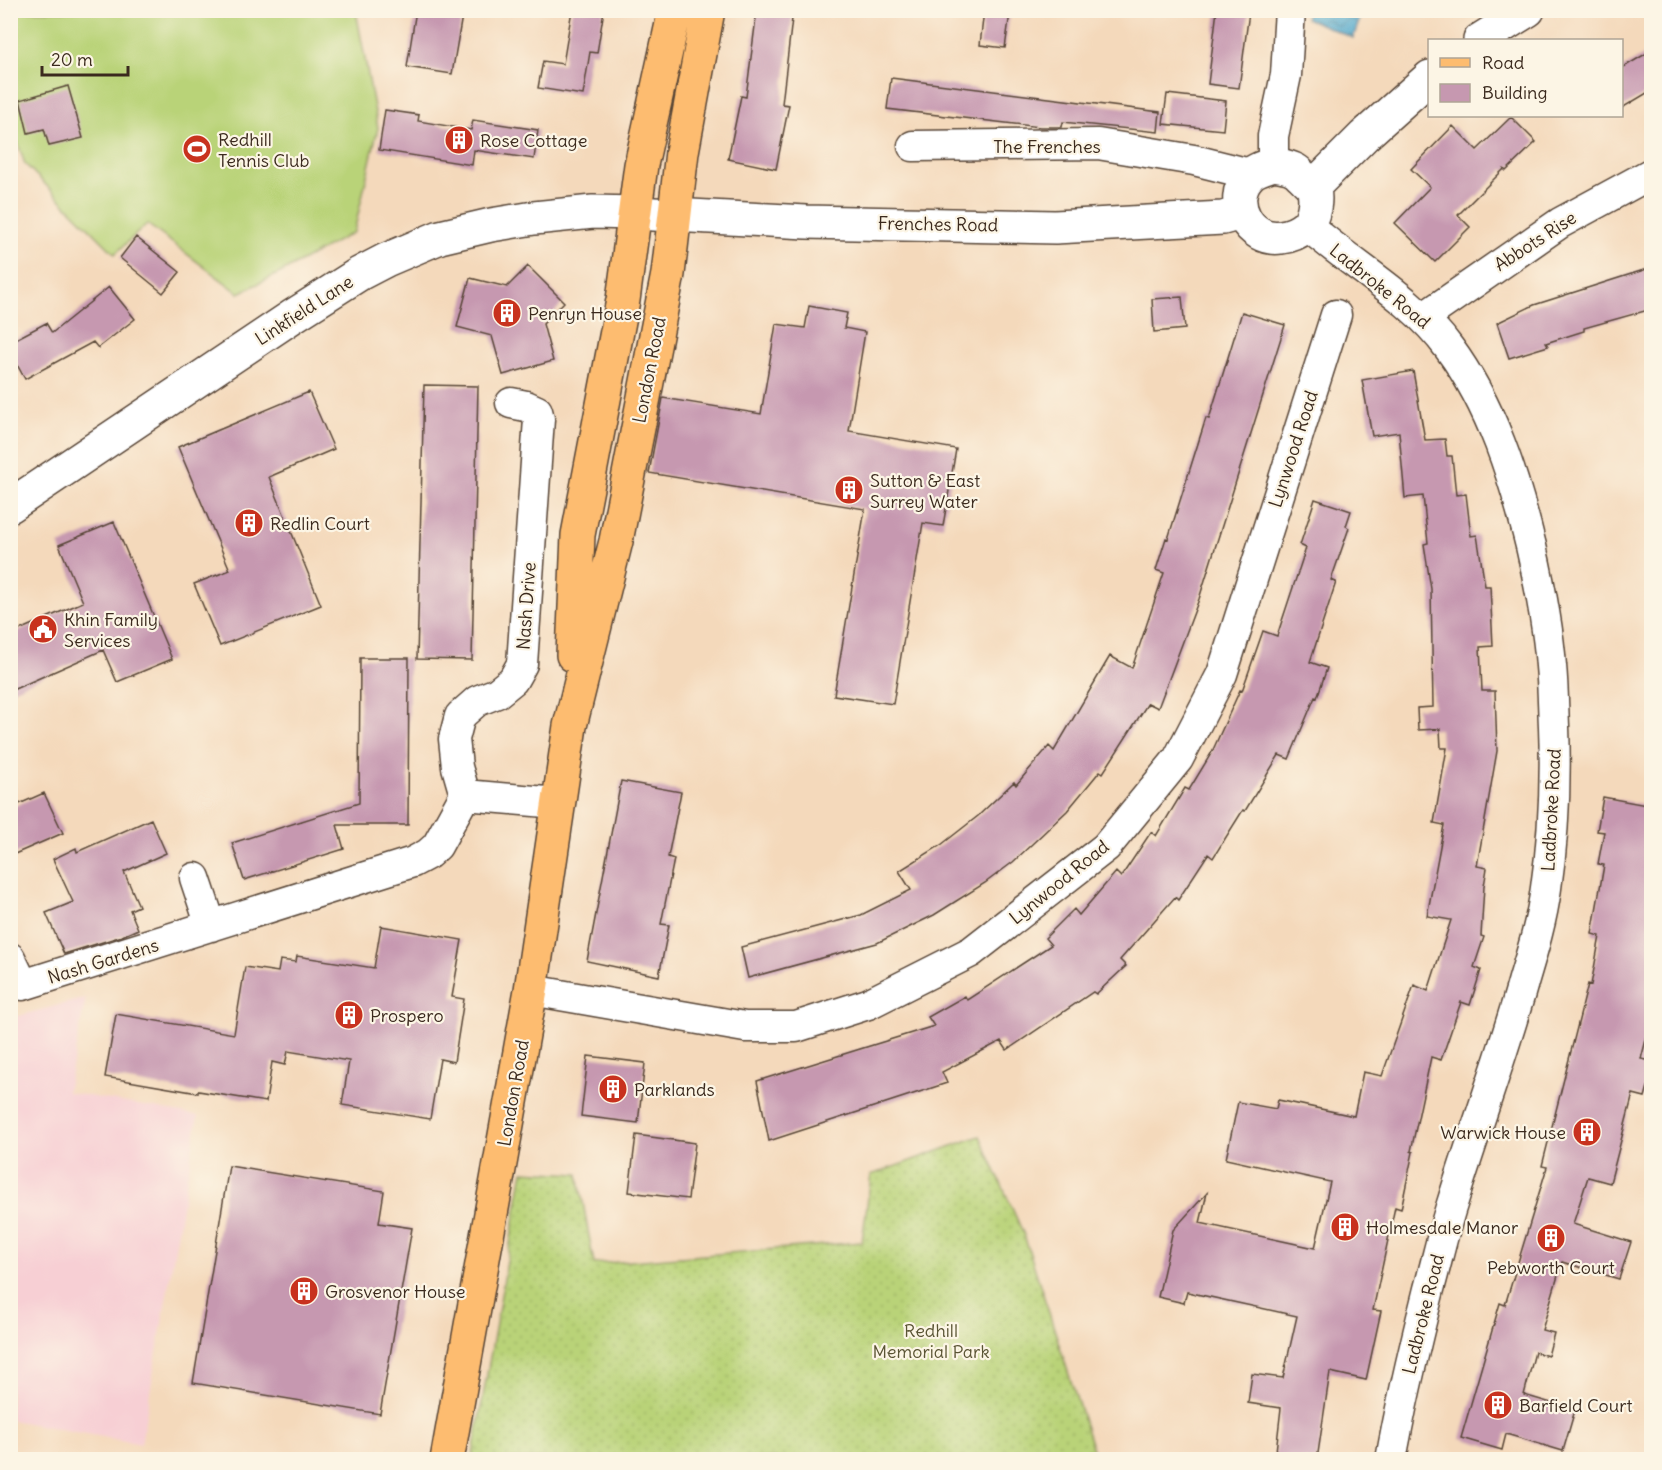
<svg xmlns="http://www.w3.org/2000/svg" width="1662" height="1470" viewBox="0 0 1662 1470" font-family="Delius,sans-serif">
  <defs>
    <pattern id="grass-dots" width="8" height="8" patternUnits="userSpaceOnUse" patternTransform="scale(1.5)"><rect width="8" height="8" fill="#b9d378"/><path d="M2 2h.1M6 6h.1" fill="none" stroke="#a0b567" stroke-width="1.8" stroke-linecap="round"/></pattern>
    <pattern id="water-waves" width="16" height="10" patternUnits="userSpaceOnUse" patternTransform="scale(1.5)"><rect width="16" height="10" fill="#4fa7cc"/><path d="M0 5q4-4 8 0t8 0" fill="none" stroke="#4388a5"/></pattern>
  </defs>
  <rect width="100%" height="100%" fill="#fcf5e5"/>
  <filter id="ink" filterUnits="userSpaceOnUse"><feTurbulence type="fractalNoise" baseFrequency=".0167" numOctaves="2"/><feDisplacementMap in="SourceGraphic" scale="12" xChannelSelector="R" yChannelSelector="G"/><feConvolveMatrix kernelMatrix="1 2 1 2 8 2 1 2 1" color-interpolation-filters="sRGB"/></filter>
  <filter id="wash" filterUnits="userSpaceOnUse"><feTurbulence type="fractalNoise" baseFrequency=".008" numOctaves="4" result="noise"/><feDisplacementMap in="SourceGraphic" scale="24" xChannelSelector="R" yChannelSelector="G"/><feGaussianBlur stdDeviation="1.35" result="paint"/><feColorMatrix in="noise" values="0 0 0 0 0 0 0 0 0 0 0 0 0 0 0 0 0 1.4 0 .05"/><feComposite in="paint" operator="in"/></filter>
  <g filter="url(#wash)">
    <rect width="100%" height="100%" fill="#f4d9bb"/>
    <path fill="#f7cfd4" d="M86,998L67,1092L198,1116L141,1444L11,1420V1018Z"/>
    <path fill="url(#grass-dots)" stroke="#7a7e4b" stroke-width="1.5" d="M980,1136L1024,1235L1096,1459H472L523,1171L578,1174L594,1264L862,1242L871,1175Z"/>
    <path fill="#b9d378" stroke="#7a7e4b" stroke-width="1.5" d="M10,11H356L378,128L354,232L280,273L239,293L147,224L115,254L25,164L11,123Z"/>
    <path fill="url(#water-waves)" stroke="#456875" stroke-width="1.5" d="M1306,11V10L1363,11L1353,38L1306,18Z"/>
    <g id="blocks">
      <path fill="#c698b0" d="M416,10H463L452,74L407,67Z
        M572,10H604L597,53L590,52L583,95L538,88L543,61L563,64Z
        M757,10H793L782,104L789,105L776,169L728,159L741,96L746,97Z
        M984,10L1010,13L1005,48L980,45Z
        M1217,10L1249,12L1239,88L1208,84Z
        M1652,50V90L1622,108V68Z
        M891,78L1160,112L1158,132L1063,122L1062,127H1040L887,109Z
        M68,86L83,138L49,146L44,129L28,133L20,100Z
        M1167,94L1226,101L1223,130L1163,124Z
        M385,110L419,115L418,121L471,130L473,120L538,130L534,159L474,150L472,165L379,150Z
        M1511,117L1536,142L1506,171L1504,169L1458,215L1470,227L1435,262L1395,223L1430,187L1411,169L1453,126L1477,150Z
        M136,237L180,272L163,293L120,258Z
        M528,266L564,302L543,324L553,361L503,375L492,336L457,327L470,278L507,287Z
        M1647,269L1652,282V309L1584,328V331L1546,343L1548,346L1509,358L1497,323L1534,305Z
        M109,287L135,319L98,348L93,342L25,379L10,352V342L46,323L52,333Z
        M1182,297L1185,329L1154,332L1152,299Z
        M809,306L847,313L844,328L865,332L849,431L956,449L943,526L923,523L893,704L834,695L865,509L649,473L663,398L761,414L776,324L805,328Z
        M1242,312L1285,325L1199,599L1158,708L1148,703L1103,773L1100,771L1067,811L1013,862L985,883L934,915L877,943L748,978L741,947L861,915L911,890L899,871L941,845L978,816L1014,782L1016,785L1049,746L1054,751L1110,656L1132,668L1164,573L1156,570L1166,538L1168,539L1206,418L1209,419Z
        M1413,371L1425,440L1445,439L1447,456H1452L1456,495L1466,494L1471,536L1477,535L1485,586H1490L1493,646L1480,647L1482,691H1495L1497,751L1477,866L1487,868L1484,886L1481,936L1484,937L1474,967L1481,970L1470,1005L1461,1002L1441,1060L1431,1057L1411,1151L1413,1152L1401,1209L1395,1207L1373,1310L1381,1311L1366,1380L1330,1372L1317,1460H1275L1281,1408L1248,1403L1252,1374L1283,1378L1297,1316L1187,1292L1184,1303L1158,1297L1173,1230L1207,1193L1200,1223L1315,1248L1330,1182L1226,1159L1238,1102L1276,1109L1278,1100L1354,1116L1363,1072L1382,1076L1414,985L1428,991L1451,920L1427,916L1444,825L1434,823L1447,748H1441L1440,729L1418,730L1417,708L1433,707L1431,589L1424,544L1428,543L1423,496L1405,498L1399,432L1372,436L1362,380Z
        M424,385L478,386L472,660L417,659Z
        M309,392L334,449L269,477L321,605L220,646L194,584L230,570L178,447Z
        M1315,499L1351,511L1346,526L1349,528L1331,580L1336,582L1310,662L1327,668L1317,698L1315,697L1289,759L1279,755L1245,811L1243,810L1213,858L1208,854L1178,900L1175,897L1120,960L1126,966L1096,994L1093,992L1007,1050L1001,1041L942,1072L947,1083L769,1141L757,1081L934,1026L928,1017L965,996L967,1000L1051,945L1045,938L1074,909L1079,915L1116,872L1121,877L1151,832L1156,836L1185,788L1189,790L1212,752L1240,690L1242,691L1263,631L1277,636L1306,548L1300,545Z
        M114,522L172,659L117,682L103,650L10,691V634L83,602L59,545Z
        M360,658H409L408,825H337L344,849L244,880L232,843L359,803Z
        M621,781L681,792L668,857L674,859L661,924L669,925L659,976L587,961Z
        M44,793L63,833L10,856V808Z
        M1603,797L1652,806V1017L1641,1059L1652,1061V1073L1645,1097L1633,1094L1610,1183L1588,1177L1573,1224L1631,1242L1619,1279L1562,1262L1542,1330L1554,1333L1548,1356L1535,1352L1524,1395L1575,1410L1563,1451L1506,1434L1502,1450L1461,1438L1500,1303L1505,1305L1547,1167L1542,1166L1588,984L1591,985L1600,936L1592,934L1604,865L1598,864L1604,832L1597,831Z
        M151,819L166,853L124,872L139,906L130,910L138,929L122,936L64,954L46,913L73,902L53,859L76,848L77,852Z
        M381,926L462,940L452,997L464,999L454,1062L440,1059L430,1119L342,1105L349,1061L288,1051L285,1065L272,1062L266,1102L198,1091V1093L105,1077L116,1014L234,1034L245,967L278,972L280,960L296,962L297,956L374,968Z
        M588,1056L645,1063L638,1123L581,1116Z
        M636,1135L695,1143L688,1199L629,1192Z
        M229,1166L384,1191L379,1223L412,1228L380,1414L193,1383Z"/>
    </g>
  </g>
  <g filter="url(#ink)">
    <use href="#blocks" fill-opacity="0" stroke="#574436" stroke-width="1.5"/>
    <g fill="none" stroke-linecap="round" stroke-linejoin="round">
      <g stroke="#574436" stroke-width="33">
        <path id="minor" d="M913,146L1098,144L1194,160L1250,174
          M1273,164V136L1286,75L1290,10
          M1307,225C1354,267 1412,297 1449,348C1492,406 1514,477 1531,546C1540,586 1548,625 1551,666C1553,686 1553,706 1554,726C1556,780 1554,834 1546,888C1542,919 1533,949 1524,979C1503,1055 1475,1129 1452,1204C1443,1232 1437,1260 1429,1289C1415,1345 1401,1402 1391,1460
          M1423,318L1560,223L1652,173
          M465,795L558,803
          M195,878L211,926
          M10,958L23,985L413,862L428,854L437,846L465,795L457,767L454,739L460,716L477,701L497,693L513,680L522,664L539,419L537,411L526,406L511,403
          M531,990L745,1027H796L868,1004L971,952L1106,847L1178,759L1222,674L1336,315"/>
      </g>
      <g stroke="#574436" stroke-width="36">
        <path id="tertiary" d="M1480,40L1528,10
          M1273,164C1279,165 1289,166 1295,170C1298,171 1299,174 1302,176C1305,179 1309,183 1312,186C1318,196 1314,218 1306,226C1299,232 1290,236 1281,237C1249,242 1227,201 1248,177C1253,170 1265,167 1273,164Z
          M1313,187L1364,136L1430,77
          M10,506L293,316L359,274L386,260L440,237L491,225L534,218L593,212L635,213L806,222L1055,227L1223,218L1241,213"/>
      </g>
      <g stroke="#574436" stroke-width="36">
        <path id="primary" d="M573,655L578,535L623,300L641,165L675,10
          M447,1460L531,990L570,726L616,541L668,274L682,152L708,10"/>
      </g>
      <use href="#minor" stroke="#fff" stroke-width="30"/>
      <use href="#tertiary" stroke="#fff" stroke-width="33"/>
      <use href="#primary" stroke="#fdbc6f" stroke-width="33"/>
    </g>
  </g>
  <defs>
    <g id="building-disc" transform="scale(1.5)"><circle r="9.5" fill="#c8321e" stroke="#fcf5e5"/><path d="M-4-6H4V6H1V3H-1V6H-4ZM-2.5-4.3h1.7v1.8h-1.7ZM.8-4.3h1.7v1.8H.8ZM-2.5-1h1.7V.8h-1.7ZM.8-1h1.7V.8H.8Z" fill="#fff"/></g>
    <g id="stadium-disc" transform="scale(1.5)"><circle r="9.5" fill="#c8321e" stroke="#fcf5e5"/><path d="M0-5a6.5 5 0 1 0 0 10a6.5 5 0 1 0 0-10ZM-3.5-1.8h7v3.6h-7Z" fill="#fff"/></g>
    <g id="civic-disc" transform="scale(1.5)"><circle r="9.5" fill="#c8321e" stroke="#fcf5e5"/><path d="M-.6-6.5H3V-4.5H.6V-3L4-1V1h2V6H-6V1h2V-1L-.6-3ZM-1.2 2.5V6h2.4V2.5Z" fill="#fff"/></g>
  </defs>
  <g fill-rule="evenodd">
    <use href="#building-disc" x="459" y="140"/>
    <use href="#stadium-disc" x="197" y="149"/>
    <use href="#building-disc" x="507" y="313"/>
    <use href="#building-disc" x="849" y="490"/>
    <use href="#building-disc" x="249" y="523"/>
    <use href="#civic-disc" x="43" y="629"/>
    <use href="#building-disc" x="349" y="1015"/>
    <use href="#building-disc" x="613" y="1089"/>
    <use href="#building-disc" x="1587" y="1132"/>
    <use href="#building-disc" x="1345" y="1227"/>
    <use href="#building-disc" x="1551" y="1238"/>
    <use href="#building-disc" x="304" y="1291"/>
    <use href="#building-disc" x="1498" y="1405"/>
  </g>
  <g text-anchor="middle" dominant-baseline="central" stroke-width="4.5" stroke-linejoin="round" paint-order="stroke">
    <g font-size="18" fill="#3b2a1e" stroke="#fcf5e5" text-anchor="start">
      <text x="218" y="139">Redhill<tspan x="218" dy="21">Tennis Club</tspan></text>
      <text x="480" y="140">Rose Cottage</text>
      <text x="528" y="313">Penryn House</text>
      <text x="870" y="480">Sutton &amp; East<tspan x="870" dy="21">Surrey Water</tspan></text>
      <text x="270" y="523">Redlin Court</text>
      <text x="64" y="619">Khin Family<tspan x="64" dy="21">Services</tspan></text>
      <text x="370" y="1015">Prospero</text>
      <text x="634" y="1089">Parklands</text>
      <text x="1566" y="1132" text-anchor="end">Warwick House</text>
      <text x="1366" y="1227">Holmesdale Manor</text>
      <text x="1551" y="1267" text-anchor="middle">Pebworth Court</text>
      <text x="325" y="1291">Grosvenor House</text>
      <text x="1519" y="1405">Barfield Court</text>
    </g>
    <g font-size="18" fill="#3b2a1e" stroke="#fcf5e5">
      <text x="1047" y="146">The Frenches</text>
      <text transform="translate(938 224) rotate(1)">Frenches Road</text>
      <text transform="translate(1535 241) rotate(-33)">Abbots Rise</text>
      <text transform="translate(1380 286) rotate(39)">Ladbroke Road</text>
      <text transform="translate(304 310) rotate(-33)">Linkfield Lane</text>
      <text transform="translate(649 370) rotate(-79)">London Road</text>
      <text transform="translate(1293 449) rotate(-72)">Lynwood Road</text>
      <text transform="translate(526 606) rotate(-86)">Nash Drive</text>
      <text transform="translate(1551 810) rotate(-87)">Ladbroke Road</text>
      <text transform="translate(1059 882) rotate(-39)">Lynwood Road</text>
      <text transform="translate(103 961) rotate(-17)">Nash Gardens</text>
      <text transform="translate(513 1093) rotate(-80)">London Road</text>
      <text transform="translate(1423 1314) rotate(-76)">Ladbroke Road</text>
    </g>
    <g font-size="18" fill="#5a5434" stroke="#fcf5e5">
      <text x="931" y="1330">Redhill<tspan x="931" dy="21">Memorial Park</tspan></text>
    </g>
  </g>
  <rect width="1662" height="1470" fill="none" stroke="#fcf5e5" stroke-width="36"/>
  <rect x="1428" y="39" width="195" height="78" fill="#fcf5e5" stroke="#afa495" stroke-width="1.5"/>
  <rect x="1440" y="58" width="30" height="9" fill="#fdbc6f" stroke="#afa495" stroke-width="1.5"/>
  <text x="1482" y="69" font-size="18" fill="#3b2a1e">Road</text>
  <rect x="1440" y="84" width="30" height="18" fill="#c698b0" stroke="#afa495" stroke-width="1.5"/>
  <text x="1482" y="99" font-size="18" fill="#3b2a1e">Building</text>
  <path d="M42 66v9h86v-9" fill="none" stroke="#3b2a1e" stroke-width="3"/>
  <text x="51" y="66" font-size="18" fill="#3b2a1e" stroke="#fcf5e5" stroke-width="4.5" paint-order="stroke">20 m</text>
</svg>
